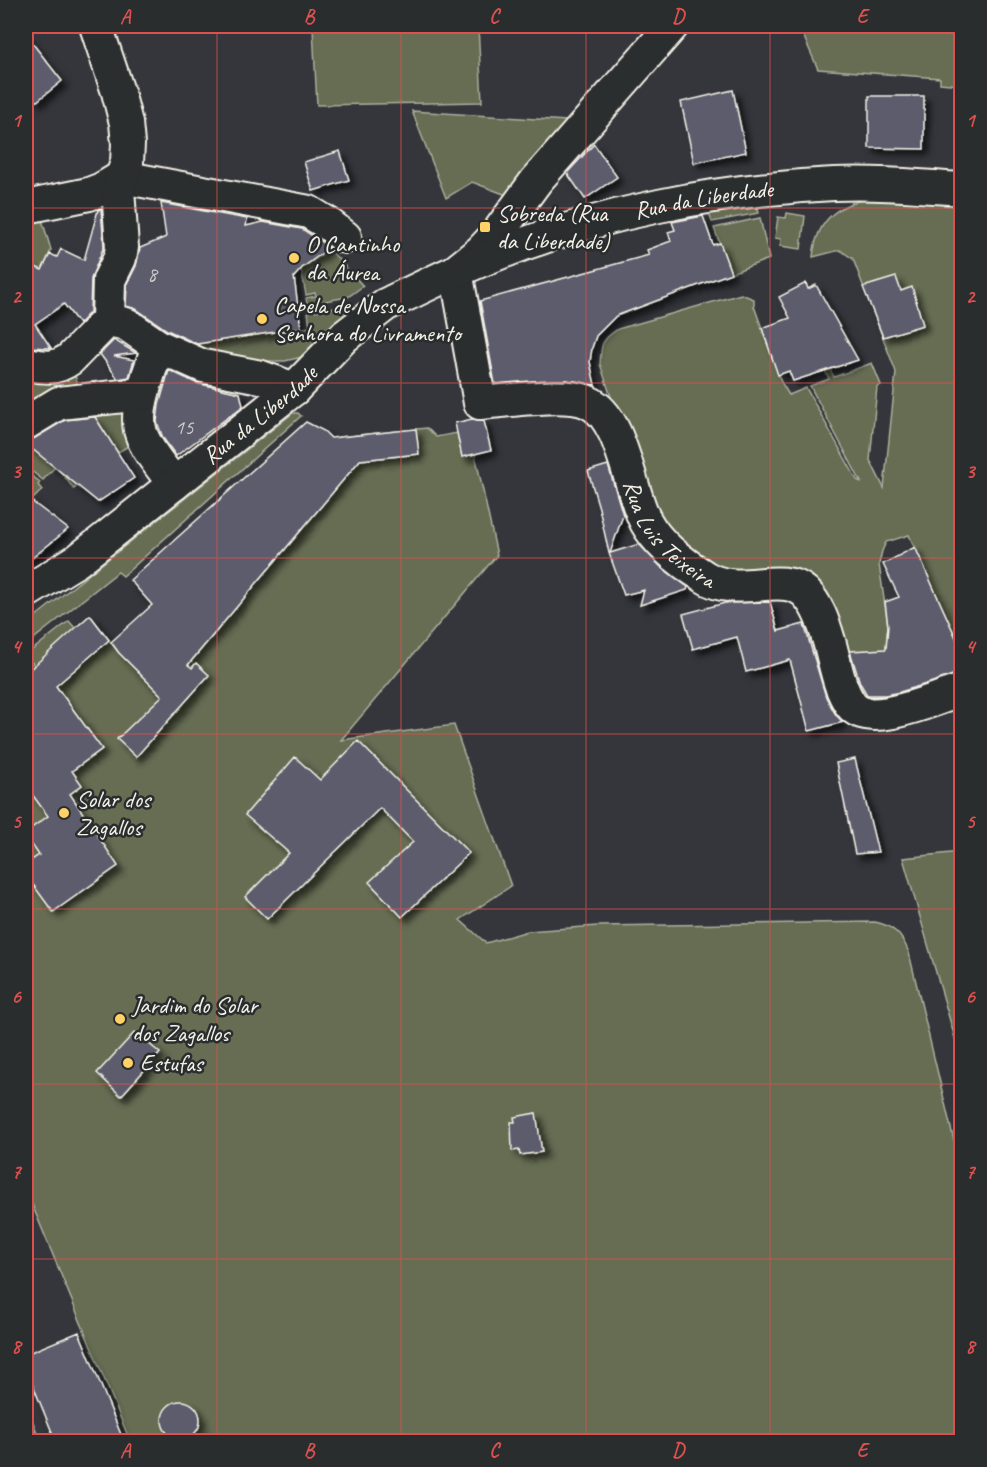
<svg xmlns="http://www.w3.org/2000/svg" width="987" height="1467" viewBox="0 0 987 1467" font-family="Caveat,sans-serif">
  <defs>
    <filter id="shadow"><feDropShadow dx="5.5" dy="5.5" stdDeviation="3" flood-color="#0009"/></filter>
  </defs>
  <rect width="100%" height="100%" fill="#34363b"/>
  <filter id="ink" filterUnits="userSpaceOnUse"><feTurbulence type="fractalNoise" baseFrequency=".0167" numOctaves="2"/><feDisplacementMap in="SourceGraphic" scale="12" xChannelSelector="R" yChannelSelector="G"/><feConvolveMatrix kernelMatrix="1 2 1 2 8 2 1 2 1" color-interpolation-filters="sRGB"/></filter>
  <g filter="url(#ink)">
    <path fill="#666d53" stroke="#adaf9e" stroke-width="1.5" d="M307,26H478L482,102L317,105L313,28Z
      M799,26H961V85L940,83V78L818,69Z
      M412,111L567,121L574,127L512,197L472,182L446,198Z
      M869,199L961,206V651L909,535L886,542L882,551L879,564L888,627L884,660L886,700L856,702L822,591L718,572L667,537L640,484L600,364C601,344 601,340 618,329L741,294L754,299V306L781,382L789,395L806,388L857,480L861,482L810,386L829,379L813,345L817,343L834,377L872,363L881,385L877,387L870,460L884,488L896,372L853,259L840,250L813,257C816,223 836,204 869,199Z
      M757,204L759,213L712,222L708,210Z
      M787,213L805,216L801,249L780,246L781,239L775,238L778,217L786,218Z
      M41,216L51,250L42,270L28,264L26,267V219Z
      M760,218L769,259L731,273L714,228Z
      M330,250L363,286L348,297L307,304L306,298L316,296L315,293L306,295L301,269Z
      M351,305L356,311L310,353L302,357L285,361H214L191,344L186,320L212,341L310,327L308,312Z
      M72,365L81,396L26,415V370Z
      M128,403L131,444L117,453L74,489L56,466L43,480L26,467V444L30,448L39,438L32,427L62,410Z
      M293,413H298L301,416L123,576L118,572L26,645V624Z
      M427,428L436,437L457,433L462,456L475,454L497,555L341,740L454,725L511,886L460,920L486,943L528,931L598,926L875,922C894,926 902,935 909,953L961,1170V1441H130L26,1190V673L34,665L26,655L69,621L75,628L90,615L119,653L338,437Z
      M26,472L40,482L38,485L42,490L31,501L26,497Z
      M961,852H962L961,1059L903,858Z"/>
    <g fill="none" stroke-linecap="round" stroke-linejoin="round">
      <path stroke="#8d9e9d" stroke-width="8" d="M26,1412L37,1442"/>
    </g>
    <path fill="#5d5c6d" stroke="#f4f1e8" stroke-width="1.5" filter="url(#shadow)" d="M26,35L62,81L36,102L26,89Z
      M733,90L746,152L694,163L681,102Z
      M869,96H924V149L869,148Z
      M594,144L617,177L585,199L567,173Z
      M340,151L349,180L313,191L304,162Z
      M161,203L247,219L246,226L263,222L302,229L326,245L329,248L302,268L294,277L301,328L197,344L167,330L136,309L126,306L127,284L136,266L140,248L166,237Z
      M101,209L104,246L91,279L90,312L79,324L64,304L35,324L51,348L26,347V263L42,270L50,254L57,257L61,249L84,260L98,210Z
      M703,216L713,245L720,243L731,273L616,316L596,336L592,348L590,362L595,385L566,380L495,384L480,301L649,255L647,250L671,241L668,232L675,230L672,222Z
      M896,277L901,291L912,287L923,325L883,337L863,287Z
      M806,283L808,289L816,285L858,360L793,381L789,371L778,375L762,328L790,318L779,297Z
      M114,340L136,353L114,356L134,360L129,377L118,379L100,354Z
      M169,370L196,383L240,393L243,406L176,456L163,438L157,422L159,405Z
      M95,417L134,478L98,502L26,444V441L35,438L65,420Z
      M472,419L484,421L491,450L462,457L455,423Z
      M306,422L324,431L331,438L416,429L419,454L360,460L188,665L192,668L196,663L209,675L136,757L117,739L162,696L119,653L111,642L152,605L130,580Z
      M608,465L623,515L610,553L639,544L661,567L688,587L687,590L640,605L644,590L624,595L609,553L599,508L588,471Z
      M26,497L68,529L26,563Z
      M915,547L962,651V673L900,692L885,695H867L860,683L850,651L886,649L888,626L885,602L899,597L883,564Z
      M770,602L778,631L804,624L826,697L836,715L843,722L809,731L790,660L746,672L737,637L693,649L683,614L725,603Z
      M90,615L109,640L56,686L102,749L72,771L82,785L70,794L118,866L53,912L26,875V864L39,855L26,836V832L48,816L26,786V673Z
      M358,741L469,853L402,917L369,882L413,842L380,808L267,919L245,897L289,853L245,815L295,757L320,780Z
      M855,759L878,852L855,854L836,763Z
      M135,1032L160,1053L121,1096L97,1073Z
      M536,1113L542,1152L520,1155L519,1150L512,1151L511,1122H515L514,1117Z
      M79,1332L91,1361L124,1442H56L26,1368V1354Z
      M162 1420a19 19 0 1 1 38 0a19 19 0 1 1-38 0Z"/>
    <g fill="none" stroke-linecap="round" stroke-linejoin="round">
      <g stroke="#f4f1e8" stroke-width="36">
        <g id="minor">
          <path id="s1" d="M672,26L536,181L497,234L481,251L456,271L480,403C506,401 565,392 588,402C623,417 629,491 646,522C658,544 684,564 705,577C737,598 781,571 805,592C818,605 824,624 829,641C835,661 838,687 851,705C869,729 937,698 962,690"/>
          <path d="M26,207L89,194L102,189L122,177L309,212L327,223L345,237"/>
          <path d="M108,320L126,324L158,346L203,366L261,377L294,389"/>
          <path d="M158,346C151,369 133,410 141,433C147,452 163,468 174,484"/>
          <path d="M26,364C43,367 55,370 70,359L108,320L109,280L120,258L122,247L118,189L127,162L128,144L126,123L118,92L96,26"/>
          <path d="M26,423L59,403L142,394"/>
          <path id="s2" d="M26,592L78,560L294,389L345,336L385,305C420,288 456,270 492,256C599,213 719,189 834,184C877,182 919,186 962,189"/>
        </g>
      </g>
      <use href="#minor" stroke="#2a2d2e" stroke-width="32"/>
    </g>
  </g>
  <path fill="none" stroke="#dc504e" stroke-width="1.5" stroke-opacity="0.55" d="M217,26V1442M401,26V1442M586,26V1442M770,26V1442M26,208H962M26,383H962M26,558H962M26,734H962M26,909H962M26,1084H962M26,1259H962"/>
  <g fill="#ffd166" stroke="#2a2d2e" stroke-width="2">
    <rect x="479" y="221" width="12" height="12" rx="3"/>
    <circle cx="294" cy="258" r="6"/>
    <circle cx="262" cy="319" r="6"/>
    <circle cx="64" cy="813" r="6"/>
    <circle cx="120" cy="1019" r="6"/>
    <circle cx="128" cy="1063" r="6"/>
  </g>
  <g text-anchor="middle" dominant-baseline="central" stroke-width="5" stroke-linejoin="round" paint-order="stroke">
    <g font-size="21" fill="#ceccc9">
      <text x="152" y="274">8</text>
      <text x="184" y="427">15</text>
    </g>
    <g font-size="24" fill="#f4f1e8" stroke="#2a2d2e">
      <text stroke="none"><textPath href="#s2" startOffset="798">Rua da Liberdade</textPath></text>
      <text stroke="none"><textPath href="#s2" startOffset="294">Rua da Liberdade</textPath></text>
      <text stroke="none"><textPath href="#s1" startOffset="730">Rua Luis Teixeira</textPath></text>
    </g>
    <g font-size="24" fill="#f4f1e8" stroke="#2a2d2e" text-anchor="start">
      <text x="497" y="213">Sobreda (Rua<tspan x="497" dy="28">da Liberdade)</tspan></text>
      <text x="306" y="244">O Cantinho<tspan x="306" dy="28">da Áurea</tspan></text>
      <text x="274" y="305">Capela de Nossa<tspan x="274" dy="28">Senhora do Livramento</tspan></text>
      <text x="76" y="799">Solar dos<tspan x="76" dy="28">Zagallos</tspan></text>
      <text x="132" y="1005">Jardim do Solar<tspan x="132" dy="28">dos Zagallos</tspan></text>
      <text x="140" y="1063">Estufas</text>
    </g>
  </g>
  <rect width="987" height="1467" fill="none" stroke="#2a2d2e" stroke-width="66"/>
  <rect x="33" y="33" width="921" height="1401" fill="none" stroke="#dc504e" stroke-width="2"/>
  <g font-size="20" text-anchor="middle" font-weight="bold" fill="#dc504e">
    <text x="125" y="23">A</text>
    <text x="309" y="23">B</text>
    <text x="494" y="23">C</text>
    <text x="678" y="23">D</text>
    <text x="862" y="23">E</text>
    <text x="16" y="127">1</text>
    <text x="970" y="127">1</text>
    <text x="16" y="303">2</text>
    <text x="970" y="303">2</text>
    <text x="16" y="478">3</text>
    <text x="970" y="478">3</text>
    <text x="16" y="653">4</text>
    <text x="970" y="653">4</text>
    <text x="16" y="828">5</text>
    <text x="970" y="828">5</text>
    <text x="16" y="1003">6</text>
    <text x="970" y="1003">6</text>
    <text x="16" y="1178">7</text>
    <text x="970" y="1178">7</text>
    <text x="16" y="1353">8</text>
    <text x="970" y="1353">8</text>
    <text x="125" y="1457">A</text>
    <text x="309" y="1457">B</text>
    <text x="494" y="1457">C</text>
    <text x="678" y="1457">D</text>
    <text x="862" y="1457">E</text>
  </g>
</svg>
